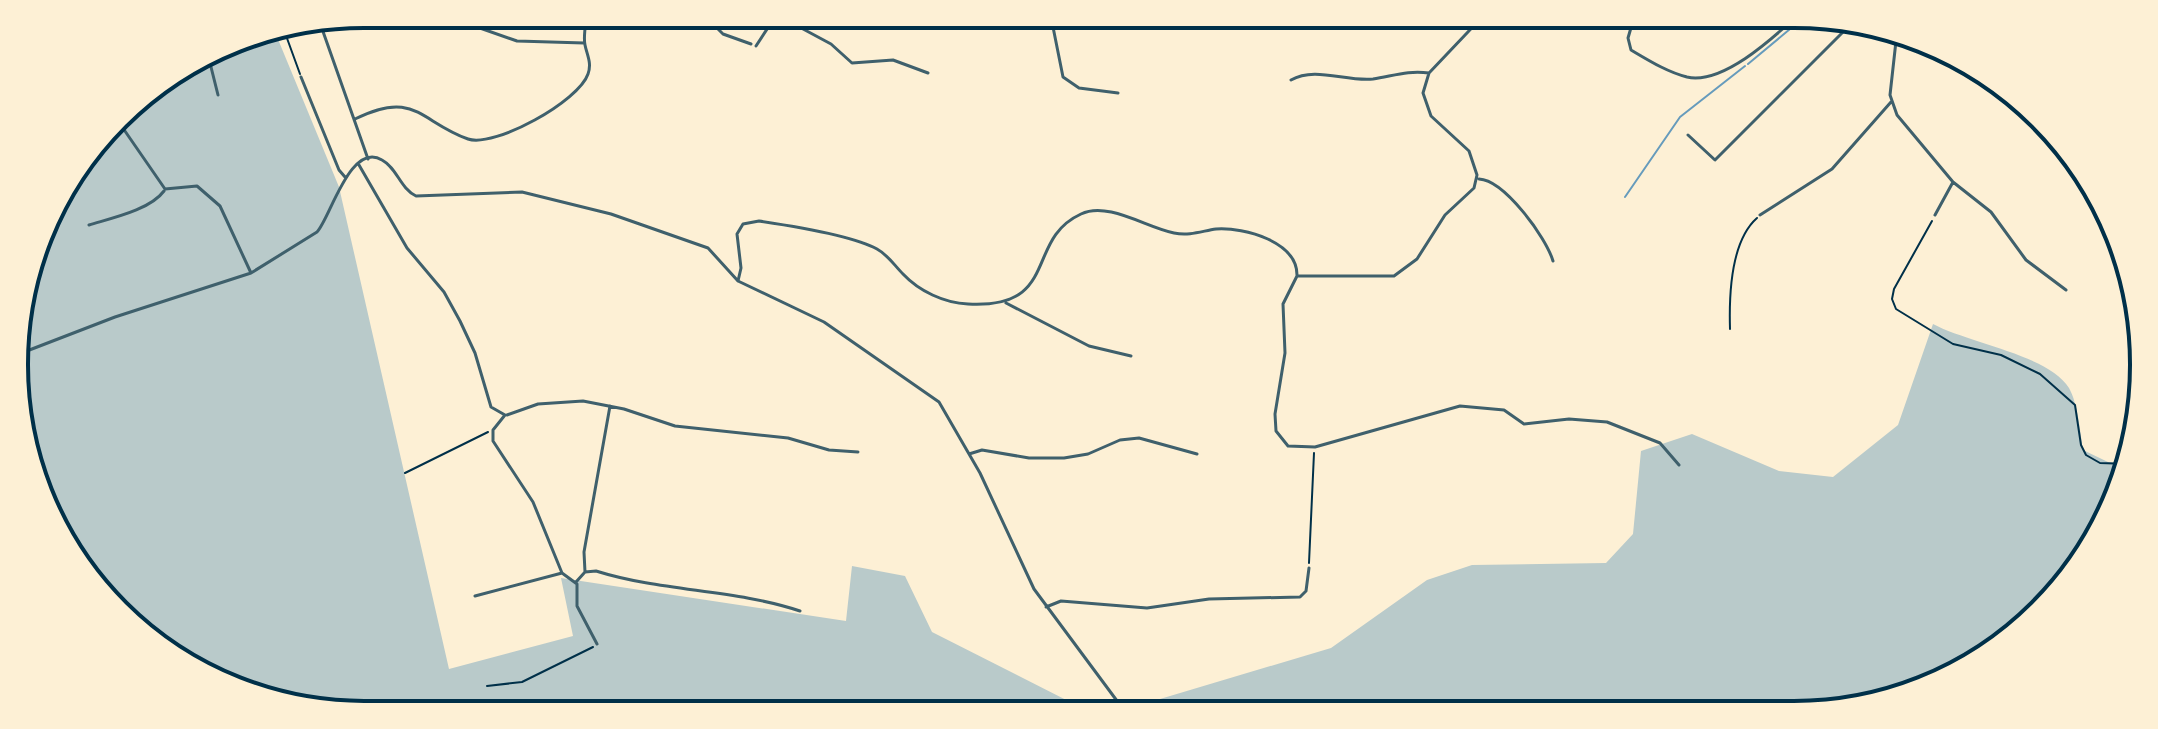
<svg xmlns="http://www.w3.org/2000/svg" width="2158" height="729" viewBox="0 0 2158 729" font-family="'Asap Condensed',sans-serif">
  <rect width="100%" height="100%" fill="#fdf0d5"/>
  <path fill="#b9caca" d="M275,32L339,187L449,669L573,636L561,578L846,621L852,566L905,576L932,632L1080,707L1150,702L1331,648L1427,580L1472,565L1606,563L1633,534L1641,451L1692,434L1779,471L1833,477L1898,425L1933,324C1968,343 2049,355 2069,388C2078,404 2080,432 2083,450L2108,462L2128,464L2097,540L2025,628L1948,679L1840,712L364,715L274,703L169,656L73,560L26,455L17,319L50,209L133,101L231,41Z"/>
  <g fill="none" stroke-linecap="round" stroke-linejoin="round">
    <path stroke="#669bbc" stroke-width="2" d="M1748,64L1790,29
      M1625,197L1680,117L1745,66"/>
    <path stroke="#003049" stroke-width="2" d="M284,30L300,74
      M1932,221L1894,289L1892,299L1896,309L1953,344L2001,355L2040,374L2075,405L2081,445L2086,455L2100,463L2129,464
      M1730,329C1729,296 1731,241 1757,218
      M405,473L488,432
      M1309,563L1314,453
      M487,686L522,682L593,647"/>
    <path stroke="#3f606c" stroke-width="3" d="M440,14L517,41L584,43
      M650,14L677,23L683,14
      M703,14L723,34L751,44
      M1074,14L1057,20L1053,27L1063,77L1079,88L1118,93
      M1635,14L1628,38L1631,50C1648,60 1667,72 1687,77C1723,85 1774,37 1798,15
      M777,15L831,44L852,63L893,60L928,73
      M320,23L368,159
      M586,24L594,14
      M1897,32L1890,95L1897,115L1953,182L1991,212L2026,260L2066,290
      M756,46L777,14
      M208,55L218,95
      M301,77L339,170L345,177
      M1291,80C1315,66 1346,82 1373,79C1393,76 1408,70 1429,73
      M355,119C415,89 420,122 468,139C495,148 579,101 588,74C592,63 587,55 585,45C583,36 586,23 587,14
      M118,121L165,189L197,186L220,206L251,273
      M1688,135L1715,160L1853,22
      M359,165L407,248L444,292L460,321L475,353L491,407L505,415L493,430V441L533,502L562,573
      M1479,179C1504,180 1546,237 1553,261
      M1760,215L1832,169L1891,102
      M1935,215L1953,182
      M89,225C112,218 150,210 164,191
      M1297,276L1283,304L1285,353L1275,414L1276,431L1288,446L1315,447L1460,406L1504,410L1524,424L1569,419L1607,422L1660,443L1679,465
      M1298,276H1394L1417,259L1445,215L1474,188L1477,175L1469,151L1431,116L1423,93L1429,73L1485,14
      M738,281L824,322L939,402L980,473L1034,589L1126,713
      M1006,303L1089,346L1131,356
      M19,354L115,317L251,273L317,232C330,219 350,141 382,160C397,168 400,188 416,196L522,192L611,214L708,248L738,281L741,268L737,234L743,224L759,221C786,225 854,236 877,249C888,255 894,265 903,274C919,291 944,303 968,304C1061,309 1024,240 1081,214C1108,201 1147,228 1174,233C1190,236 1202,231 1216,229C1245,227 1298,242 1297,276
      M507,415L538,404L583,401L624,409L675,426L788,438L829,450L858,452
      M969,454L982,450L1029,458H1064L1088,454L1120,440L1139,438L1197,454
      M585,572L596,571C663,592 734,589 800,611
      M576,582L585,572L584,552L610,406
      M475,596L562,573L577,584V606L597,644
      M1046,607L1061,601L1147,608L1209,599L1300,597L1306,591L1309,568"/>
  </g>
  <path d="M0 0H2158V729H0ZM364 28H1794A336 336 0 0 1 2130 364V365A336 336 0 0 1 1794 701H364A336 336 0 0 1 28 365V364A336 336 0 0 1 364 28Z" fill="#fdf0d5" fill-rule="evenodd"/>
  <path fill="none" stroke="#003049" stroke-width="4" d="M364 28H1794A336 336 0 0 1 2130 364V365A336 336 0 0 1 1794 701H364A336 336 0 0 1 28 365V364A336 336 0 0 1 364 28Z"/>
</svg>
